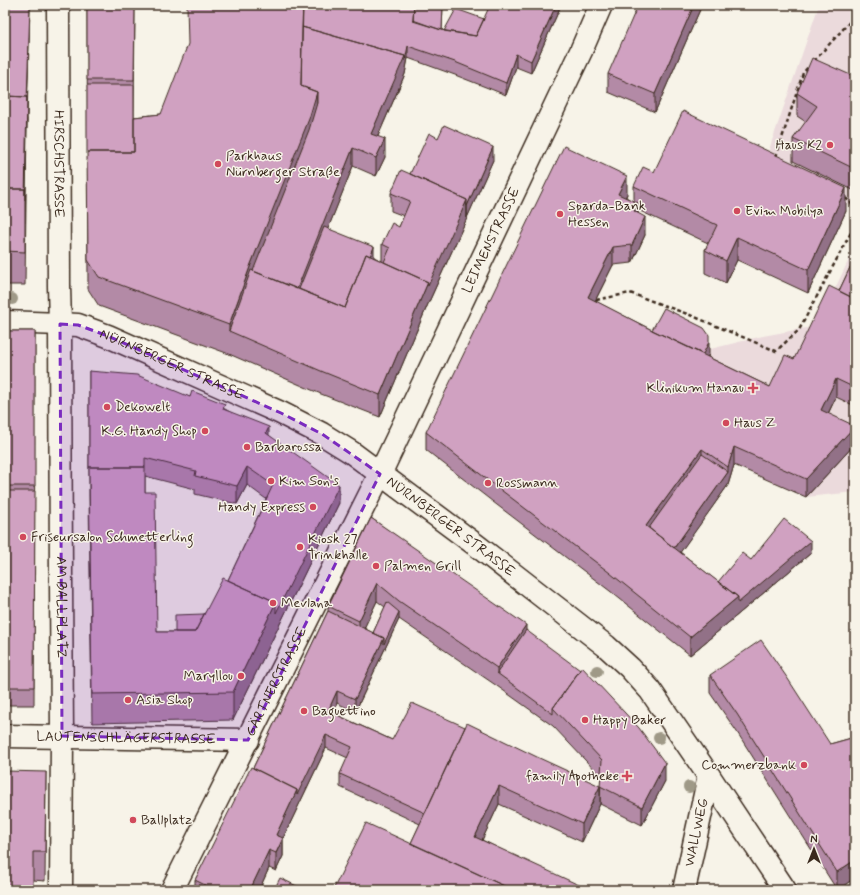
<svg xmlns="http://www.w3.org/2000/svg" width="860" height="895" viewBox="0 0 860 895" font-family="Mynerve,sans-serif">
  <rect width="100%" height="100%" fill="#f7f3e8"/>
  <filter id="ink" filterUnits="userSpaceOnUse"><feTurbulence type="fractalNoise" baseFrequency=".025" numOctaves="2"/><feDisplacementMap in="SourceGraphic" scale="8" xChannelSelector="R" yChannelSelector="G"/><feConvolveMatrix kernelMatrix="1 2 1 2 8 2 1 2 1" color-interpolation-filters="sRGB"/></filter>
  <g filter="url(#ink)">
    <path fill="#ebdadc" d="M819,5H855V207L764,164Z
      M855,247V492L806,497L630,418L674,358L763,336L817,326Z"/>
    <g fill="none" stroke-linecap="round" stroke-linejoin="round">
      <g stroke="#3b2a1e" stroke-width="25">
        <path id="pedestrian" d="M5,322L60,324"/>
      </g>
      <g stroke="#3b2a1e" stroke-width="25">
        <g id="minor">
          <path id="s1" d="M58,5L59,286L60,324L61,582L62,736L61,890"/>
          <path id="s2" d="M60,324L78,325L108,336L281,413L322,434L351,452L476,545L606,646L630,668L650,690L709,776L785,890"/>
          <path id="s3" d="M5,736L248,740"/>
          <path id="s4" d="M172,890L380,474L581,51L601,5"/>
          <path id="s5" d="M684,890L709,776"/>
        </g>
      </g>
      <path stroke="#3b2a1e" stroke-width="2.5" stroke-dasharray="4 3" stroke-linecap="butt" d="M848,5L855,10
        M814,61L855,16
        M776,157L803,73L809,66
        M845,198L850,201L855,211
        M596,300L630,293L690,315L776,351L799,330L855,225"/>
      <use href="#pedestrian" stroke="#f7f3e8" stroke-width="22"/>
      <use href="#minor" stroke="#f7f3e8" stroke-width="22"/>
    </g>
    <g fill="#9f9987">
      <circle cx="12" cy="299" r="6"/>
      <circle cx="597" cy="671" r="6"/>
      <circle cx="659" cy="738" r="6"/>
      <circle cx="689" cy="787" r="6"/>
    </g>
    <path fill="#b38aa6" stroke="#3b2a1e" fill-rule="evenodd" d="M5,5L27,120L25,285H5Z
      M87,5H135L134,117L161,114L443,5L442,30L444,31L484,19L559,5V10L531,73L516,67L506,95L455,75L408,58L405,74L378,136L385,157L376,176L353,166L328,228L374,257L382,261V244L399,227L404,216L391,211V193L410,174L438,138L493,160L428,304L380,417L321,394L229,354L99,306L88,289Z
      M702,5L655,112L608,92V74Z
      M855,77V191L793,161V139L806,122L797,116V93Z
      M654,172L846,211L808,293L737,260L726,283L705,273V250L708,243L638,210V213L645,235L632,263L613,265L595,301L652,330L709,354L708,357L770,387L794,359L839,291L855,257V406L836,397L828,414L855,444L806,497L734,465L728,485L680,552L718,582L751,560L811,553L690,655L610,591L497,505L426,450V432L627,194L626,197L634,202V186Z
      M5,331H35L34,705H5Z
      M89,371L190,397L225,409L269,435L339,503L233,720L92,723L89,496ZM145,476L195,489V494L237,504L247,485L266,499L228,580L204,614L175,632H157L145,492Z
      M371,518L526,630L665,781L642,825L600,804L601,777L553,726L497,686L399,619L355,712L337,703L333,713L392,740L600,804L582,842L499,804L482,840L581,890L411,843L420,824L340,787V774L348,758L326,748L283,838V856L276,871L269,868L259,890H193L195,886V880L253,768L328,611V606ZM377,601L385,607L373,633L364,628Z
      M710,675L830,744L855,737V878L837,890L737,732L710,693Z
      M46,772L45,881L33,880L5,890Z"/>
    <path fill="#927187" stroke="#3b2a1e" d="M30,5L27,120L25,223L27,102Z
      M556,5H559V10L531,73V61Z
      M694,5H702L655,112V94Z
      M408,46V58L405,74L371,152V134Z
      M516,54V67L506,95V83Z
      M317,92V121L229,331V325L251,264Z
      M385,139V157L376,176V158Z
      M493,147V160L467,218V206Z
      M353,148V166L300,299L295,292Z
      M627,176V194L618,212V194Z
      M846,188V211L808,293V270Z
      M467,200V218L428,304L380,417V395L428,282Z
      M638,203V221L634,211Z
      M645,217V235L632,263V245Z
      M737,237V260L726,283V261Z
      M374,247V260L345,318Z
      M613,247V265L588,315V297Z
      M709,342V354L700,371V359Z
      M836,379V397L821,428V410Z
      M855,426V444L806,497V479Z
      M269,427V445L266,433Z
      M734,447V465L728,485L672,564V551L728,472V467Z
      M702,449V467L652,536L646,526Z
      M247,467V485L237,504V486Z
      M339,485V503L233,720V692L276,602Z
      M811,541V553L690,655V637L738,597Z
      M377,583V601L359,639V621Z
      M399,612V619L355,712V699L384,638Z
      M526,625V643L497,673V668Z
      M337,691V703L328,723V711Z
      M326,735V748L276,853V835L297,790Z
      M665,763V781L642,825V807Z
      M499,786V804L475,855V837Z
      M600,786V804L582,842V824Z
      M283,838V856L276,871V853Z
      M269,850V868L259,890H250Z
      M855,860V878L837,890V872Z"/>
    <path fill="#d0a1c1" stroke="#3b2a1e" d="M5,5H30L27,102V97L5,96Z
      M87,5H135L134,80H87Z
      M187,5H303L301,86L317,92L309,119L251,264L229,325L99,277L88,260L87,152H134V117L161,114L188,44Z
      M303,5H414L413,20L441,30L476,36L490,5H556L531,61L516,54L506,83L455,62L408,46L405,61V56L302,27Z
      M414,5H443L442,30L413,21Z
      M638,5H694L655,94L608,74Z
      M456,9L484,19L476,36L444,31Z
      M302,27L405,56L371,134L385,139L376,158L353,148L297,289L253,271L309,130L317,103V92L301,86Z
      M812,58L855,77V169L793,139L817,106L797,93Z
      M87,85H134V152H87Z
      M5,96L27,97L25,200V189H5Z
      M683,111L846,188L808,270L737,237L726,261L705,250L717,225L634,186L643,167L654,172Z
      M444,125L493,147L467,206V200L410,174L429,133L438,138Z
      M564,146L627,176L618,194L638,203L634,211L645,217L632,245L613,247L588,297L650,329L770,387L785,355L794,359L829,286L855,299V388L836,379L821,410L855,426L806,479L734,447L728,467L702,449L646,526L738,597L690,637L610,573L497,487L426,432Z
      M401,170L408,173L467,200L428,286V282L384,262L390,248L382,244L392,223L399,227L410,201L391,193Z
      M5,189H25V252L5,251Z
      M324,227L374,247L370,256L366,254L345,308L299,289Z
      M366,254L428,282L380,395L321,371L229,331L251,270L345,308Z
      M855,257V299L839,291Z
      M664,308L704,328L709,335V342L703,354L652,330Z
      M5,331H35V486H5Z
      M89,371L137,375L190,397L192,391L225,404L223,409L269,427L266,433L339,485L276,613V602L228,580L273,485L247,467L237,486L195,476L196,471L145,458V467H89Z
      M702,454L728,472L674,548L649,528Z
      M89,467H145V492H155L157,632H195L223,578L276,602L233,692L92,694Z
      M5,491H35L34,687H5Z
      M371,518L526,625L497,668L399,601L387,591L377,583L359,621L328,606Z
      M784,519L811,541L738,603V597L718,582L742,553L751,560Z
      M387,602L399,612L384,644V638L373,633Z
      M328,611L384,638L355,699L337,691L328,711L392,740L412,703L465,727L425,813L340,774L352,747L326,735L297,795V790L253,768Z
      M204,614L195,632H175V615Z
      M526,630L580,670L553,708V714L497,673Z
      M761,640L788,679L830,744L855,737V860L837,872L737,714L710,675Z
      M582,667L639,728L665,763L642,807L600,786L602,760L553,708Z
      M467,723L537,757L600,786L582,824L499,786L475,837L581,886L579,890H513L411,843Z
      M251,767L297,790L276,835L283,838L276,853L269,850L250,890H215L195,880Z
      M5,771L46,772L45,852H33V890H5Z
      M366,823L513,890H333Z
      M280,878L305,890H274Z
      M195,886L204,890H193Z"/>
  </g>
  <path fill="#7b2cbf" fill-opacity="0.2" stroke="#7b2cbf" stroke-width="3" stroke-dasharray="8 5" stroke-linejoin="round" d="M60,324L78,325L108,336L281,413L322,434L380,474L248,740L62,736Z"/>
  <g fill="#d1495b" stroke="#f7f3e8" stroke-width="1.5">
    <circle cx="830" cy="145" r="4"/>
    <circle cx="218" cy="164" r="4"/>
    <circle cx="737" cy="211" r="4"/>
    <circle cx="560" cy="214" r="4"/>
    <path d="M751 382h4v4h4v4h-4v4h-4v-4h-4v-4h4z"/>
    <circle cx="107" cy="407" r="4"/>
    <circle cx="726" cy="423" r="4"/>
    <circle cx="205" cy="431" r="4"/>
    <circle cx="247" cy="447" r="4"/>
    <circle cx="271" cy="481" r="4"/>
    <circle cx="488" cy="483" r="4"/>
    <circle cx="313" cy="507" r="4"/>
    <circle cx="23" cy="537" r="4"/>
    <circle cx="300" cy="547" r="4"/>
    <circle cx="376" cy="566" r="4"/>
    <circle cx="273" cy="603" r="4"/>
    <circle cx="241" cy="676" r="4"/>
    <circle cx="128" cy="700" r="4"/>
    <circle cx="304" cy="711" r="4"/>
    <circle cx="585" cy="720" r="4"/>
    <circle cx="804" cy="765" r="4"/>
    <path d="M625 770h4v4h4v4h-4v4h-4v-4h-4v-4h4z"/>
    <circle cx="133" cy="820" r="4"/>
  </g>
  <g text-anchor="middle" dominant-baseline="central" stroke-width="3" stroke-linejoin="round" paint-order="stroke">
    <g font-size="14" fill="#3b2a1e" stroke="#f7f3e8" text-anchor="start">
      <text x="822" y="145" text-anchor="end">Haus K2</text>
      <text x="226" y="156">Parkhaus<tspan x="226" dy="16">Nürnberger Straße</tspan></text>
      <text x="568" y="206">Sparda-Bank<tspan x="568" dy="16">Hessen</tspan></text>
      <text x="745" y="211">Evim Mobilya</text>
      <text x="744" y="388" text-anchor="end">Klinikum Hanau</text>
      <text x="115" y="407">Dekowelt</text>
      <text x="734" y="423">Haus Z</text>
      <text x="197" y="431" text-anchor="end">K.G. Handy Shop</text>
      <text x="255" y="447">Barbarossa</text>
      <text x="279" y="481">Kim Son's</text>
      <text x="496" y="483">Rossmann</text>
      <text x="305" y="507" text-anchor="end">Handy Express</text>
      <text x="31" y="537">Friseursalon Schmetterling</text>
      <text x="308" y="539">Kiosk 27<tspan x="308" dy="16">Trinkhalle</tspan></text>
      <text x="384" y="566">Palmen Grill</text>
      <text x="281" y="603">Mevlana</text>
      <text x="233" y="676" text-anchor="end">Maryllou</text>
      <text x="136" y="700">Asia Shop</text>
      <text x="312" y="711">Baguettino</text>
      <text x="593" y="720">Happy Baker</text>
      <text x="796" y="765" text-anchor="end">Commerzbank</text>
      <text x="619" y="776" text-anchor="end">family Apotheke</text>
      <text x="141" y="820">Ballplatz</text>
    </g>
    <g font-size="14" fill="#3b2a1e" stroke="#f7f3e8">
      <text stroke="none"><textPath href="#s1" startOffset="159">HIRSCHSTRASSE</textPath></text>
      <text stroke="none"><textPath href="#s4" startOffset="724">LEIMENSTRASSE</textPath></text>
      <text stroke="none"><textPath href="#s2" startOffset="120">NÜRNBERGER STRASSE</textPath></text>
      <text stroke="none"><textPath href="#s2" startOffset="444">NÜRNBERGER STRASSE</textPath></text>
      <text stroke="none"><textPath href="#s1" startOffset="602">AM BALLPLATZ</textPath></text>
      <text stroke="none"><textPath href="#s4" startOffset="233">GÄRTNERSTRASSE</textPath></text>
      <text stroke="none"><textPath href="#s3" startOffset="121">LAUTENSCHLÄGERSTRASSE</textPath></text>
      <text stroke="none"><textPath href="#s5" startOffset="59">WALLWEG</textPath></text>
    </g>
  </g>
  <rect width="860" height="895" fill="none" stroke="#f7f3e8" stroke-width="20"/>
  <rect x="10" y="10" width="840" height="875" fill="none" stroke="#3b2a1e" stroke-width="1.5" filter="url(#ink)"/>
  <g transform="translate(814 849)" stroke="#f7f3e8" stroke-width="3" paint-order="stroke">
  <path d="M0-3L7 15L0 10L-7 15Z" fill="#3b2a1e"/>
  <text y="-6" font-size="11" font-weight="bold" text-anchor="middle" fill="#3b2a1e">N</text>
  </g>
</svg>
